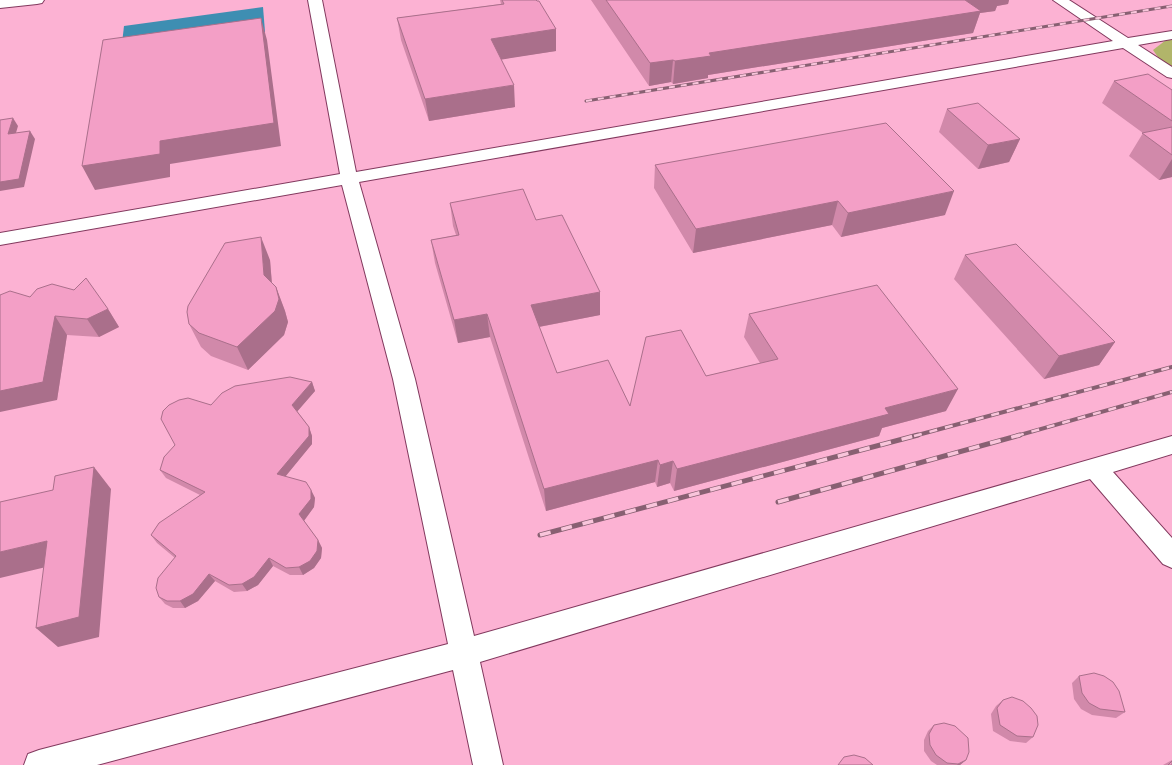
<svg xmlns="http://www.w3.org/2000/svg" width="1172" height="765" viewBox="0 0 1172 765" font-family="'Asap Condensed',sans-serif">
  <rect width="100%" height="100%" fill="#f9c5db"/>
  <path fill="#fcb2d3" d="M0,0H1172V765H0Z"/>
  <path fill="#b1b56a" d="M1172,39V69L1162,63L1153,50L1166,40Z"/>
  <path fill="#3e8eb2" d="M263,7L265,32L121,52L124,26Z"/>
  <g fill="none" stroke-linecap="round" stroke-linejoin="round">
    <g stroke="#82395e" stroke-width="2">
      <path id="minor" d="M0,0H44L42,3L37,4L0,8Z
        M308,0H322L356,172L1113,41L1053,0H1069L1128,38L1172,31V39L1138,45L1172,67V78L1167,77L1123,48L359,182L415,379L474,636L1172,436V454L1113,472L1172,538V568L1163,564L1090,479L480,662L503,765H473L453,670L97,765H24L28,754L39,750L448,644L393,379L342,185L0,245V233L340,174Z"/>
    </g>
    <use href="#minor" fill="#fff" fill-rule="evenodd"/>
    <g stroke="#886072" stroke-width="3">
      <path id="rail-far2" d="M586,101L1172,6"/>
    </g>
    <g stroke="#886072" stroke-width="4">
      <path id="rail-far1" d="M914,436L1172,367
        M1016,436L1172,392"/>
    </g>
    <g stroke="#886072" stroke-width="5">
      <path id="rail" d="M778,502L1020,435
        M540,535L918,435"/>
    </g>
    <use href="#rail-far2" stroke="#f9c5db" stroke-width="2" stroke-dasharray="6" stroke-linecap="butt"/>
    <use href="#rail-far1" stroke="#f9c5db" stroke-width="2.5" stroke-dasharray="8" stroke-linecap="butt"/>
    <use href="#rail" stroke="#f9c5db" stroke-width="3.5" stroke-dasharray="11" stroke-linecap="butt"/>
  </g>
  <path fill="#d189aa" d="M500,0H536L556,29V51L501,59L515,107L429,121L401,40L397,18L501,4Z
    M591,0H1009L1008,4L997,6L995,11L980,13L973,33L708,75V78L673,84L671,82L649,86Z
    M1114,81L1172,90V177L1159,180L1129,156L1143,133L1102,103Z
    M947,109L1020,139L1009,162L978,169L939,132Z
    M655,165L945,215L841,237L832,225L693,253L654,188Z
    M450,203L536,220L600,315L539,327L557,373L630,406L706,376L760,363L744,337L749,314L946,411L882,428L879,436L674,491L670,483L657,487L655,482L546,511L490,337L458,343L435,263L431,240L456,235L453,226Z
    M965,255L1115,342L1099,365L1044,379L954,279Z
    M270,260L272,283L276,287L285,311L288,322L284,335L248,370L211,356L201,347L189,324Z
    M30,297L108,309L119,327L99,337L67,335L57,400Z
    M312,382L315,391L297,411L309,427L312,436V444L285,476L311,490L315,498L314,507L304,521L318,540L322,548L321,558L314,568L303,575H290L273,566L258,585L247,591L234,592L215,581L198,601L185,608H173L165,604L159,597L175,558L157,543L151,535L200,495L166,478L160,470L211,405Z
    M1079,676L1125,712L1116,718L1092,715L1081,709L1074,699L1072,683Z
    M1003,700L1033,737L1026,743L1010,741L993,731L991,714L996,706Z
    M934,725L966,760L960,765H937L931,761L924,751V740L928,731Z
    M1172,760V765H1163Z"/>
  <path fill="#aa6f8b" d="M959,0H1009L1008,4L997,6L995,11L980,13L973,33L708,75V78L673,84L675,61L709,53Z
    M261,18L267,40L281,146L170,164V177L95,190L82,166L160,141Z
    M556,29V51L493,61L491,39Z
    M673,60L671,82L649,86L650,63Z
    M514,85L515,107L429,121L425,99Z
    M13,118L18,126L13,143L8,134Z
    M30,131L35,139L24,187L0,191V182Z
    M1020,139L1009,162L978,169L988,145Z
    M1172,159V177L1159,180Z
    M954,191L945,215L841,237L848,213Z
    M838,201L832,225L693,253L696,229Z
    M261,237L270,260L273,299L264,275Z
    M276,287L285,311L288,322L284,335L248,370L237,347Z
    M600,292V315L533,328L531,305Z
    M108,309L119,327L99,337L87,319Z
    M487,314L490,337L458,343L454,320Z
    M55,316L67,335L57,400L0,412V391Z
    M1115,342L1099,365L1044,379L1059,356Z
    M312,382L315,391L296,413L292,405Z
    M958,389L946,411L882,428L879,436L674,491L677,469L885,408Z
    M309,427L312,436V444L281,482L277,474Z
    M658,460L655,482L546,511L544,489Z
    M673,461L670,483L657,487L660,465Z
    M94,467L111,489L99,637L58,647L36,628Z
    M311,490L315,498L314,507L303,522L299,514Z
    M318,540L322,548L321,558L314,568L303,575L299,567Z
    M47,541L67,562L0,578V552Z
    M269,558L273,566L258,585L247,591L242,584Z
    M209,574L215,581L198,601L185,608L180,601Z
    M966,760L960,765H957L958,764Z"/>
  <path fill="#f39fc6" stroke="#aa6f8b" d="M502,0H536L537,1H539L556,29L491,39L514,85L425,99L397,18L504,4Z
    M606,0H965L981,11L709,53L711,56L675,61L673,60L650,63Z
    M261,18L274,123L160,141V154L82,166L103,40Z
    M1148,74L1172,90V121L1114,81Z
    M978,103L1020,139L988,145L947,109Z
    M13,118L8,134L30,131L19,179L0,182V120Z
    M886,123L954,191L848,213L838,201L696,229L655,165Z
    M1172,127V155L1142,133Z
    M523,189L536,220L562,215L600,292L531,305L557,373L608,360L630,406L646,337L681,330L706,376L778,359L749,314L877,285L958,389L885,408L889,414L677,469L673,461L660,465L658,460L544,489L487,314L454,320L431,240L459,235L450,203Z
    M261,237L264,275L276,287L279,299L275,311L237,347L199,333L189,324L187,312L188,306L225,243Z
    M1016,244L1115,342L1059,356L965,255Z
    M86,278L108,309L87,319L55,316L43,382L0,391V295L10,291L30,297L37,289L52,284L74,290Z
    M290,377L312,382L292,405L309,427V436L277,474L306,482L311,490V499L299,514L318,540L317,551L310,561L299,567L286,568L269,558L254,577L242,584L229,585L209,574L193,594L180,601H167L159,597L156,588L158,578L176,556L151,535L159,523L205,492L160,470L164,457L175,445L161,419L163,411L169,405L179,400L188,398L211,405L222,393L235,386Z
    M94,467L79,617L36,628L47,541L0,552V502L53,490L55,476Z
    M1094,673L1104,676L1113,682L1119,691L1125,712L1100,709L1089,703L1082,693L1079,676Z
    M1012,697L1023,701L1031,708L1037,716L1038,725L1033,737L1017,736L1000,725L997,708L1003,700Z
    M944,723L955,726L968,738L969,752L966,760L958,764L947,763L936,755L930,745L929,734L934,725Z
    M854,755L865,758L873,765H838L844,757Z
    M1172,761V765H1168Z"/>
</svg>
